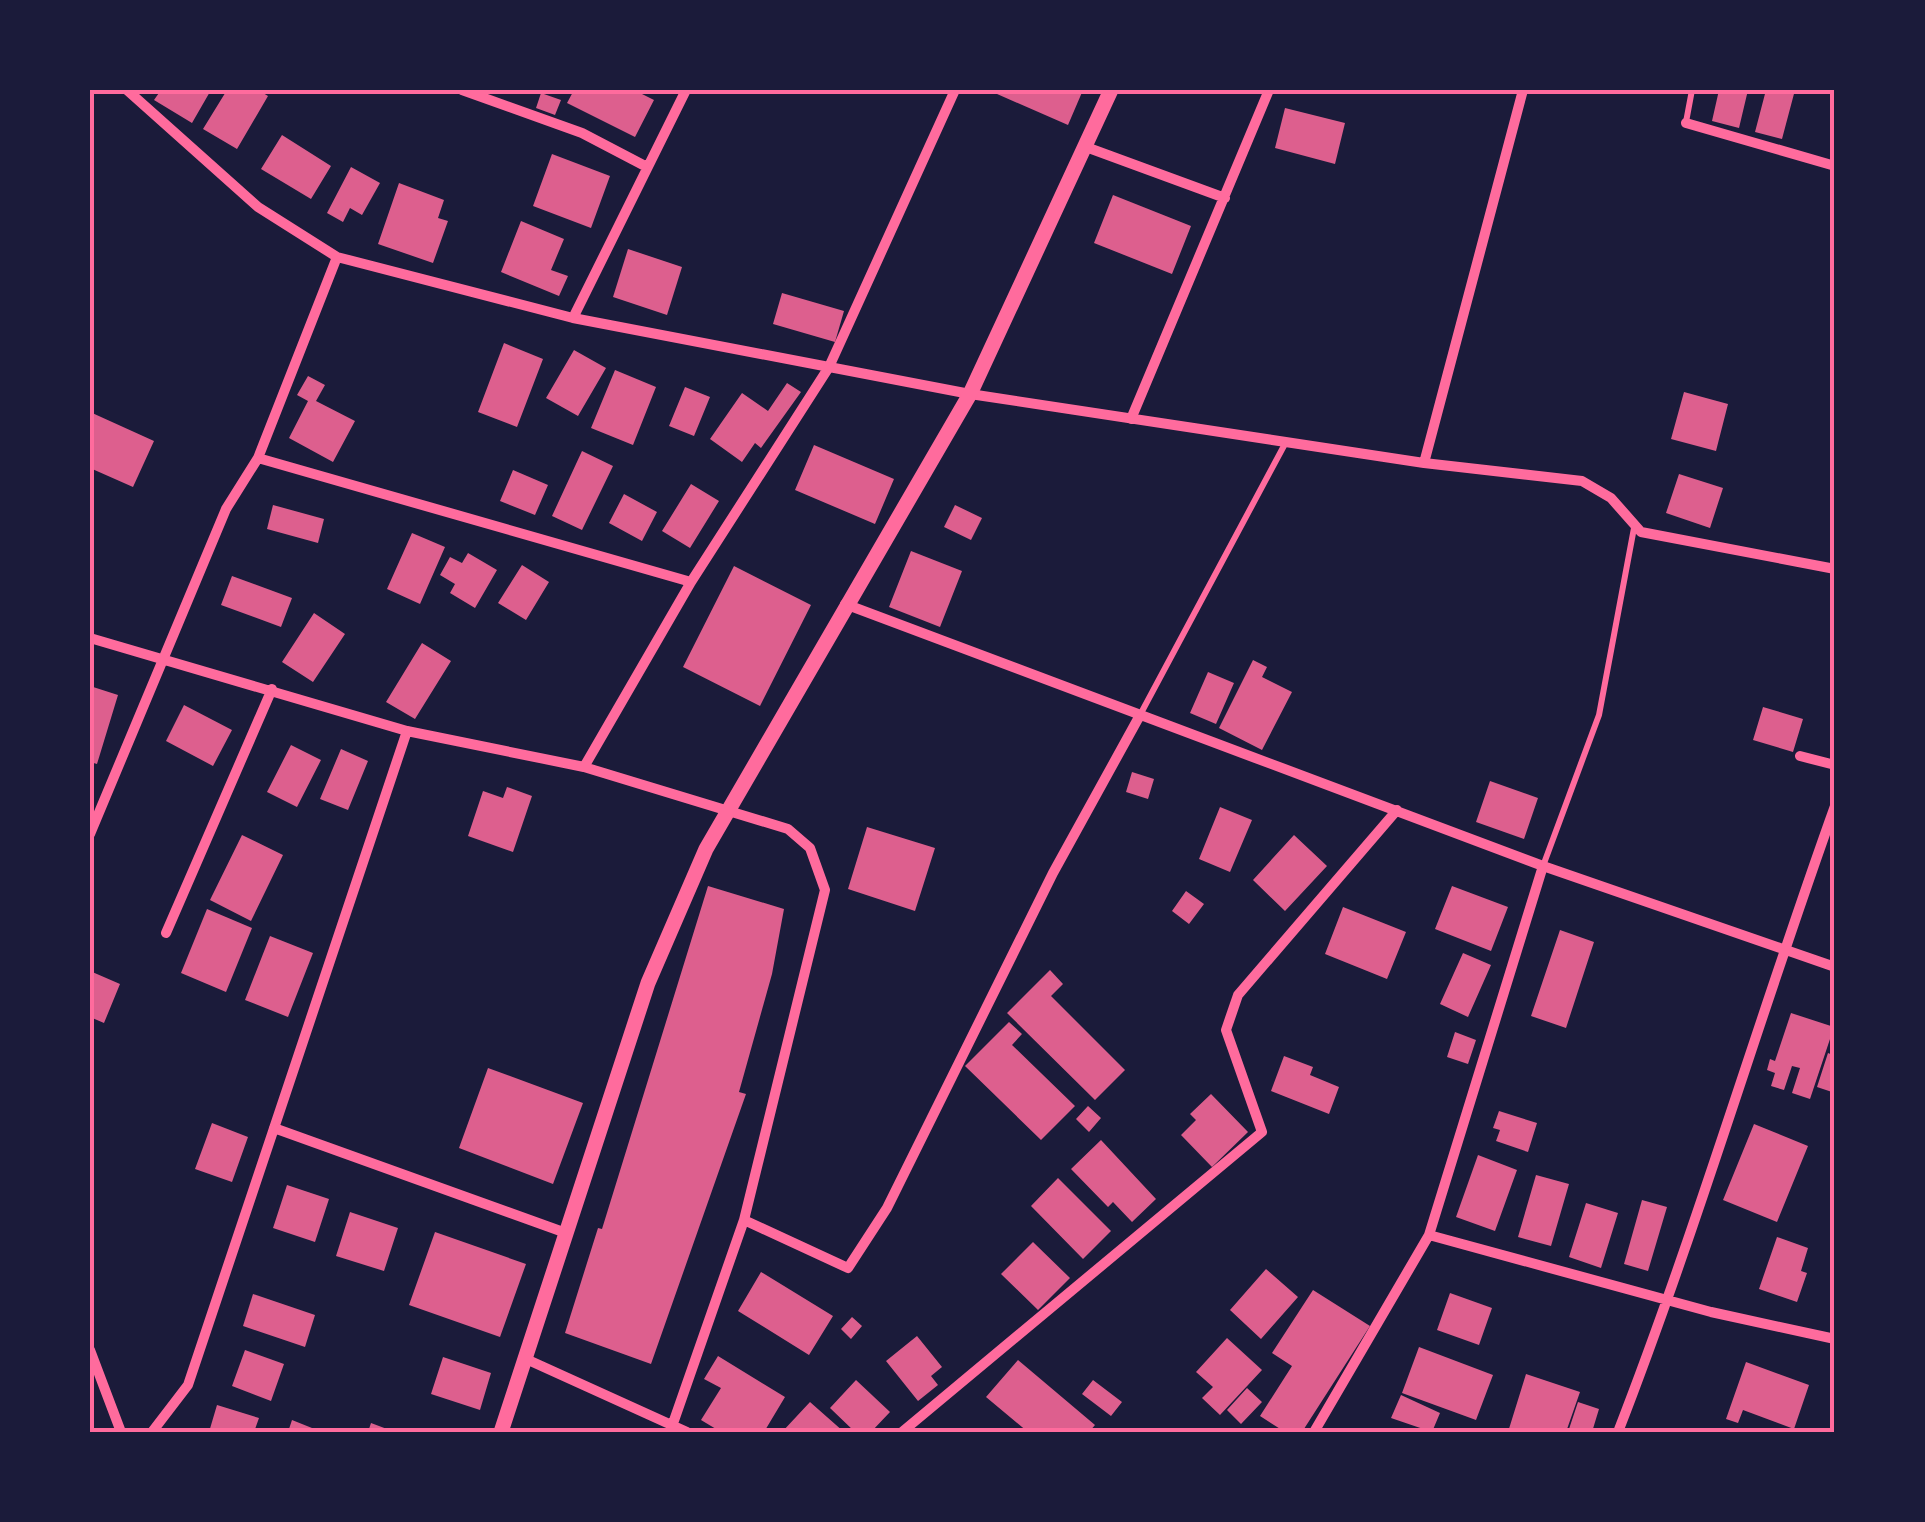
<svg xmlns="http://www.w3.org/2000/svg" width="1925" height="1522" viewBox="0 0 1925 1522" font-family="'Fira Sans',sans-serif">
  <rect width="100%" height="100%" fill="#1b1b3a"/>
  <path fill="#dd5f8e" d="M161,90H211L192,123L154,100Z
    M227,90H258L268,96L237,149L203,129Z
    M574,90H634L654,100L635,137L567,103Z
    M988,90H1083L1068,125Z
    M1719,90H1748L1739,128L1712,121Z
    M1766,90H1795L1782,139L1755,132Z
    M541,93L561,100L555,115L536,108Z
    M1285,108L1345,123L1335,164L1275,148Z
    M282,135L331,166L311,199L261,169Z
    M552,154L610,176L591,228L533,206Z
    M351,167L380,183L362,215L350,208L343,222L327,213Z
    M399,183L444,200L438,218L448,221L433,263L378,244Z
    M1113,195L1191,226L1172,274L1094,243Z
    M521,221L564,239L551,270L568,276L559,296L501,272Z
    M628,249L682,267L667,315L613,297Z
    M782,293L844,311L835,342L773,324Z
    M504,343L543,359L517,427L478,412Z
    M574,350L606,368L578,416L546,398Z
    M615,370L656,387L633,445L591,428Z
    M308,376L325,385L316,401L355,421L333,462L289,438L308,401L297,395Z
    M787,383L801,392L761,448L755,443L742,462L710,439L742,393L768,411Z
    M685,387L710,397L694,436L669,426Z
    M1684,392L1728,404L1716,451L1671,439Z
    M90,412L154,441L133,487L90,468Z
    M814,445L894,479L875,524L795,490Z
    M582,451L613,466L582,530L552,516Z
    M513,470L548,485L535,515L500,501Z
    M1679,474L1723,488L1710,528L1666,513Z
    M691,484L719,501L690,548L662,531Z
    M624,494L657,512L642,541L609,523Z
    M273,505L324,519L318,543L267,529Z
    M955,505L982,518L971,540L944,527Z
    M412,533L445,547L420,604L387,589Z
    M911,551L962,571L940,627L889,607Z
    M468,553L497,570L475,608L450,593L455,584L440,575L450,557L462,563Z
    M522,565L549,582L526,620L498,603Z
    M734,566L811,605L760,706L683,667Z
    M232,576L292,598L281,627L221,605Z
    M314,613L345,634L313,682L282,662Z
    M422,643L451,661L415,719L386,702Z
    M1253,660L1267,667L1262,677L1292,692L1262,750L1219,728Z
    M1208,672L1234,683L1216,724L1190,713Z
    M90,686L118,695L97,764L90,762Z
    M184,705L232,730L213,766L166,741Z
    M1763,707L1803,719L1793,752L1753,740Z
    M291,745L321,760L297,807L267,792Z
    M341,749L368,761L348,810L320,799Z
    M1132,772L1154,779L1148,799L1126,792Z
    M1490,781L1538,798L1524,839L1476,822Z
    M507,787L532,796L513,852L468,836L483,791L503,798Z
    M1220,807L1252,820L1230,872L1199,859Z
    M867,827L935,848L915,911L848,889Z
    M242,835L283,855L251,921L210,900Z
    M1294,835L1327,866L1285,911L1253,880Z
    M708,886L784,909L772,974L739,1092L746,1094L651,1364L565,1333L598,1228L602,1229Z
    M1452,886L1508,907L1491,951L1435,929Z
    M1186,891L1204,904L1189,924L1172,911Z
    M1343,907L1406,932L1387,979L1325,954Z
    M207,909L252,928L226,992L181,973Z
    M1560,930L1594,942L1566,1028L1531,1016Z
    M270,936L313,953L288,1017L245,1000Z
    M1463,953L1491,965L1468,1017L1440,1004Z
    M1050,970L1063,984L1051,996L1125,1070L1095,1100L1007,1013Z
    M90,971L120,984L104,1023L90,1017Z
    M1791,1013L1834,1027L1810,1099L1792,1093L1800,1068L1792,1066L1784,1090L1771,1086L1775,1073L1767,1070L1770,1059L1775,1061Z
    M1009,1022L1022,1034L1012,1045L1075,1106L1041,1140L965,1066Z
    M1455,1032L1476,1040L1468,1064L1447,1057Z
    M1828,1053L1835,1056V1093L1817,1087Z
    M1284,1056L1313,1067L1310,1075L1339,1087L1329,1114L1271,1091Z
    M488,1068L583,1103L553,1184L459,1148Z
    M1211,1094L1248,1132L1212,1167L1181,1135L1196,1120L1190,1114Z
    M1088,1106L1101,1118L1089,1132L1076,1119Z
    M1499,1111L1537,1123L1528,1152L1496,1141L1500,1130L1493,1128Z
    M212,1123L248,1137L232,1182L195,1169Z
    M1754,1124L1808,1146L1777,1222L1723,1200Z
    M1101,1140L1156,1199L1132,1222L1113,1202L1108,1207L1071,1169Z
    M1478,1155L1517,1170L1495,1231L1456,1217Z
    M1536,1175L1569,1184L1551,1246L1518,1237Z
    M1058,1178L1111,1231L1083,1259L1031,1206Z
    M287,1185L329,1199L315,1242L273,1228Z
    M1642,1200L1667,1207L1648,1271L1624,1264Z
    M1586,1203L1618,1213L1601,1268L1569,1257Z
    M350,1212L398,1228L384,1271L336,1256Z
    M435,1232L526,1264L500,1337L409,1305Z
    M1777,1237L1808,1248L1801,1271L1807,1273L1797,1302L1759,1289Z
    M1033,1242L1070,1278L1038,1310L1001,1274Z
    M1266,1269L1298,1297L1261,1339L1230,1310Z
    M761,1272L833,1316L809,1355L738,1311Z
    M1313,1290L1370,1326L1302,1432H1285L1260,1416L1292,1366L1272,1353Z
    M1450,1293L1492,1308L1479,1345L1437,1330Z
    M253,1294L315,1315L305,1347L243,1326Z
    M852,1317L862,1326L851,1339L841,1329Z
    M917,1336L942,1367L931,1376L938,1385L918,1401L886,1361Z
    M1227,1338L1262,1370L1220,1415L1202,1398L1213,1387L1196,1372Z
    M1419,1347L1493,1375L1476,1420L1402,1393Z
    M245,1350L284,1364L271,1401L232,1386Z
    M718,1356L785,1397L764,1432H721L701,1420L721,1388L704,1379Z
    M443,1357L491,1373L480,1410L431,1394Z
    M1018,1360L1095,1425L1089,1432H1028L986,1397Z
    M1746,1362L1809,1385L1794,1429L1743,1410L1738,1423L1726,1419Z
    M1526,1374L1580,1392L1566,1432H1508Z
    M856,1380L890,1412L871,1432H855L830,1408Z
    M1093,1380L1122,1402L1111,1416L1082,1394Z
    M1247,1388L1262,1402L1241,1424L1227,1410Z
    M1401,1395L1440,1413L1432,1432L1391,1418Z
    M810,1402L844,1432H782Z
    M1578,1402L1599,1409L1592,1432H1568Z
    M217,1405L259,1418L254,1432H209Z
    M292,1420L312,1428L311,1432H288Z
    M371,1423L395,1432H368Z"/>
  <g fill="none" stroke-linecap="round" stroke-linejoin="round">
    <path stroke="#ff6b9d" stroke-width="6" d="M1686,122L1692,90
      M1140,715L1286,442
      M1543,866L1599,715L1634,528"/>
    <path stroke="#ff6b9d" stroke-width="10" d="M127,90L258,207L337,257L573,318L970,394L1424,463L1582,481L1611,498L1641,532L1835,569
      M462,90L582,133L647,167
      M1686,123L1835,166
      M1086,147L1225,198
      M573,318L686,90
      M1131,419L1269,90
      M258,458L337,257
      M1424,463L1523,90
      M845,604L1543,866L1835,967
      M90,638L407,731L584,767L788,829L810,848L825,890L744,1220L670,1432
      M1800,756L1835,765
      M584,767L691,582L829,367L955,90
      M90,834L226,509L258,458L691,582
      M166,933L272,689
      M274,1128L566,1233
      M744,1220L848,1268L887,1208L1053,873L1139,717
      M1429,1235L1711,1312L1835,1339
      M90,1350L121,1432
      M526,1359L687,1432
      M152,1432L188,1385L407,731
      M902,1432L1262,1132L1226,1030L1238,995L1397,810
      M1314,1432L1429,1235L1543,866
      M1618,1432C1698,1226 1760,1014 1835,806"/>
    <path stroke="#ff6b9d" stroke-width="15" d="M501,1432L648,983L706,849L970,394L1111,90"/>
  </g>
  <rect width="1925" height="1522" fill="none" stroke="#1b1b3a" stroke-width="185"/>
  <rect x="92" y="92" width="1740" height="1338" fill="none" stroke="#ff6b9d" stroke-width="4"/>
</svg>
